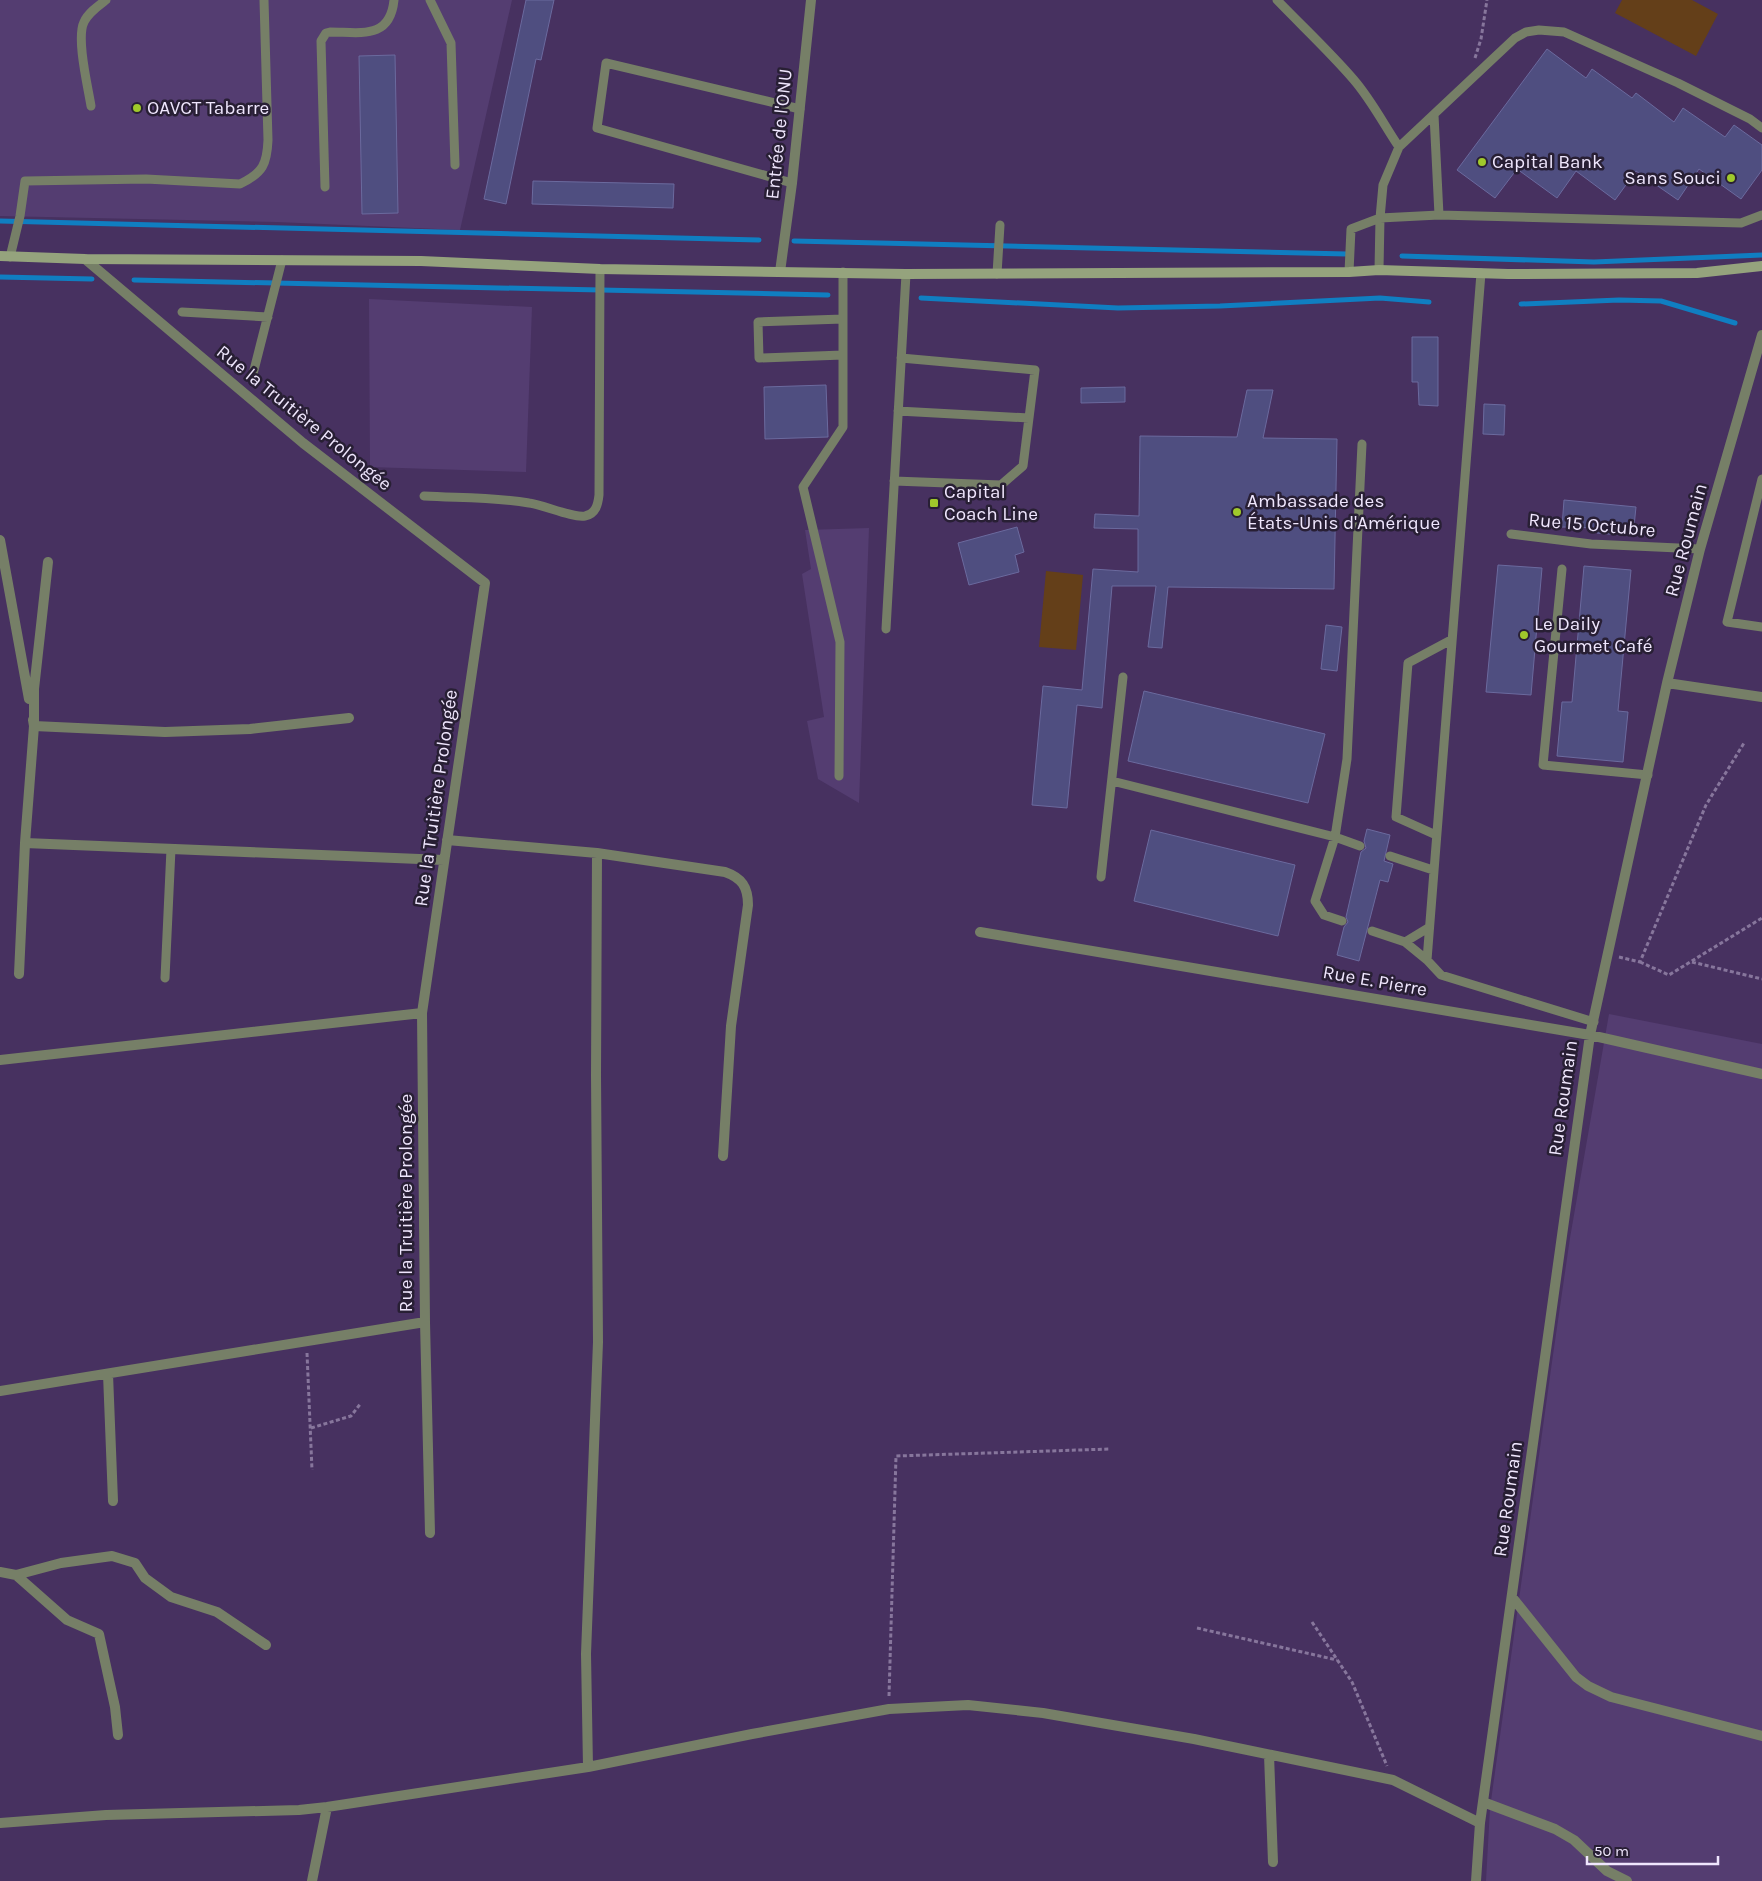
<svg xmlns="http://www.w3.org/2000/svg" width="1762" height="1881" viewBox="0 0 1762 1881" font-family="Karla,sans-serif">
  <rect width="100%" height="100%" fill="#473160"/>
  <path fill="#543d71" d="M0,0H512L460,230L277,222L0,216Z
    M369,299L532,307L526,472L370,467Z
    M869,528L859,803L818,779L807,721L824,717L802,574L811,569L805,530Z
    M1609,1014L1762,1044V1881H1486L1490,1808L1552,1362L1570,1238Z"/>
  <path fill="#643f19" d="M1622,0H1692L1718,14L1696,56L1615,13Z
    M1046,571L1083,575L1076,650L1039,647Z"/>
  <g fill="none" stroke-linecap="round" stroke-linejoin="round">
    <path stroke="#107ec1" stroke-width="5" d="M0,221L759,240
      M794,241L1347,254
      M1402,256L1594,262L1762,255
      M0,277L92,279
      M134,280L828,295
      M921,298L1118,308L1220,306L1380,298L1429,302
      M1521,304L1619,300L1661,301L1735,323"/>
  </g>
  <path fill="#4f4e80" stroke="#6b6a9e" d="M526,0H554L541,60L536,59L506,204L484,199Z
    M1547,49L1586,78L1592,69L1632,98L1636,93L1674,122L1683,108L1725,137L1734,125L1762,145V170L1741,199L1699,169L1678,200L1636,171L1615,200L1576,171L1557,198L1517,169L1495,198L1457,170Z
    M395,55L398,213L362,214L359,56Z
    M533,181L674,184L673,208L532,204Z
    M1412,337H1438V406L1419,405L1418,382H1412Z
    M826,385L828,437L765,439L764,387Z
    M1125,387V402L1081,403V388Z
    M1247,390H1273L1263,438L1337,439L1334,589L1168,587L1162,648L1148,647L1156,586H1112L1102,708L1077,705L1067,808L1032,805L1043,686L1082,690L1093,569L1138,572V529L1094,528L1095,514L1139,516L1140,436L1237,437Z
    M1484,404L1505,405L1504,435L1483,434Z
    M1564,500L1636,507L1633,536L1597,533L1598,528L1562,527Z
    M1017,527L1024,552L1015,555L1019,572L969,585L958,543Z
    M1498,565L1542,568L1531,695L1486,692Z
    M1584,566L1631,570L1618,711L1628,712L1623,762L1557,756L1562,702H1572Z
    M1326,625L1342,627L1337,671L1321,669Z
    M1144,691L1325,734L1308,803L1128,761Z
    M1367,829L1390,835L1384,861L1393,864L1388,882L1380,880L1359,961L1337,955L1344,927L1348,922L1346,917L1361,852L1366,848L1364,841Z
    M1151,830L1295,865L1278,936L1134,901Z"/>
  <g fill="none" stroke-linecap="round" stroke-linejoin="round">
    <path stroke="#87769c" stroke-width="3" stroke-dasharray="4 2.5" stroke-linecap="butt" d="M1475,58L1481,39L1487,0
      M1619,957L1640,962L1706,805L1744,743
      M1640,962L1669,975L1762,918
      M1692,962L1762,979
      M307,1353L312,1470
      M311,1428L351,1416L361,1403
      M1312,1622L1352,1682L1387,1766
      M1197,1628L1337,1660
      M889,1696L896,1456L1110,1449"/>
    <path stroke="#767f67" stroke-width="9" d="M430,0L451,43L455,165
      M1277,0C1303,27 1330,52 1354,80C1372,101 1384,125 1399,147L1383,185L1380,218L1379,270
      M91,106C88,87 76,38 84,22C88,13 98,6 106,0
      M1434,115L1439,215
      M1399,147L1515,38L1526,32L1539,30L1564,32L1678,83L1750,119L1762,128
      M792,183L597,128L606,63L800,109
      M325,187L321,41L326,33L330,32C360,32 390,40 394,0
      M10,257L20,216L25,181L146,179L240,184C263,173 267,164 268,140L264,0
      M1349,272L1351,229L1380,218L1439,215L1741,223L1762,215
      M1481,273L1427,960L1441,975L1594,1022
      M997,274L1000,225
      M182,312L268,317
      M843,319L758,322L759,358L843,355
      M253,374L282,260
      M898,411L1029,418
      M1762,479L1727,622L1762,627
      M894,481L1001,485L1023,466L1035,370L901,358
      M424,496C458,498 494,497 529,503C544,505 572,518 585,516C596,514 598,504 599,495L600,269
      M1511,534L1591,544L1700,549
      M1562,569L1543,765L1648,775
      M886,629L906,274
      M839,776L840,642L803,487L843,427V272
      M1112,781L1335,837L1360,846
      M1436,835L1396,817L1408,663L1451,640
      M1390,856L1433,870
      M1101,877L1123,677
      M1342,921L1324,915L1315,901L1335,837L1347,759L1362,444
      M1372,931L1405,942L1427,960
      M1405,942L1428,928
      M165,978L171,849"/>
    <path stroke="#767f67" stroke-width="10" d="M85,259L303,443L485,583L422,1013L425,1322L430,1533
      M780,272L792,183L811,0
      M0,540L29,699
      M48,562L34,689V726L25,843L444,860
      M1667,683L1762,697
      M33,720L34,726L165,732L250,729L349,718
      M447,840L597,853L725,872C742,878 748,887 748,905L731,1026L723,1156
      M980,932L1590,1035L1762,1074
      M19,974L25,843
      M0,1060L422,1013
      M108,1374L113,1501
      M0,1391L425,1322
      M0,1572L16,1575L61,1563L112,1556L135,1563L145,1578L171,1597L217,1612L266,1645
      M16,1575L67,1620L99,1634L115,1707L118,1735
      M1512,1597L1576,1677L1588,1686L1611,1697L1762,1736
      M1269,1755L1273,1862
      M588,1767L586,1654L598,1342L596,1075L597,853
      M1483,1802L1555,1829L1574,1840L1607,1871L1627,1881
      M0,1823L106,1815L299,1810L327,1807L588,1767L752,1734L889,1709L968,1705L1043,1713L1194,1739L1393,1780L1480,1823
      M312,1881L327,1807
      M1476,1881L1480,1823L1590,1035L1667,683L1700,549L1762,335"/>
    <path stroke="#95a37d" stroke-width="10" d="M0,256L85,259L421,261L600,269L906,274L1349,272L1379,270L1508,274L1697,273L1762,266"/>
  </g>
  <g fill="#a0c92b" stroke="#281f34" stroke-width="2">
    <circle cx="137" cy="108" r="5"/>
    <circle cx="1482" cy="162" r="5"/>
    <circle cx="1731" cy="178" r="5"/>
    <rect x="929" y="498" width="10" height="10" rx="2.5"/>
    <circle cx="1237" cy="512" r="5"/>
    <circle cx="1524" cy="635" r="5"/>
  </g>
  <g text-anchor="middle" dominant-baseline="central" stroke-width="5" stroke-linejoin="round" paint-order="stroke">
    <g font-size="19" fill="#efe6fd" stroke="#281f34" text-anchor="start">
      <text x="147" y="108">OAVCT Tabarre</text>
      <text x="1492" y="162">Capital Bank</text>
      <text x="1721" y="178" text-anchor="end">Sans Souci</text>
      <text x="944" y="492">Capital<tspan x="944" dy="22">Coach Line</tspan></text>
      <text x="1247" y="501">Ambassade des<tspan x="1247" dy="22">États-Unis d'Amérique</tspan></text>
      <text x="1534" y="624">Le Daily<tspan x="1534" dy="22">Gourmet Café</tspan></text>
    </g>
    <g font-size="19" fill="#efe6fd" stroke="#281f34">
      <text transform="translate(779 134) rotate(-84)">Entrée de l'ONU</text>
      <text transform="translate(304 418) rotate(39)">Rue la Truitière Prolongée</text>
      <text transform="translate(1592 525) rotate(5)">Rue 15 Octubre</text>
      <text transform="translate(1686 540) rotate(-75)">Rue Roumain</text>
      <text transform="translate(436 798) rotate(-82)">Rue la Truitière Prolongée</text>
      <text transform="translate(1375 981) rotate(10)">Rue E. Pierre</text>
      <text transform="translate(1563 1098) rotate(-82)">Rue Roumain</text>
      <text transform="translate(406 1203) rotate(-90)">Rue la Truitière Prolongée</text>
      <text transform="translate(1508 1499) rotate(-82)">Rue Roumain</text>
    </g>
  </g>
  <path d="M1587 1856v8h131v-8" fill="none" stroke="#efe6fd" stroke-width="2.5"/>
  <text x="1594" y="1856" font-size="15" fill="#efe6fd" stroke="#281f34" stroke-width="4" paint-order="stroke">50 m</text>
</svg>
